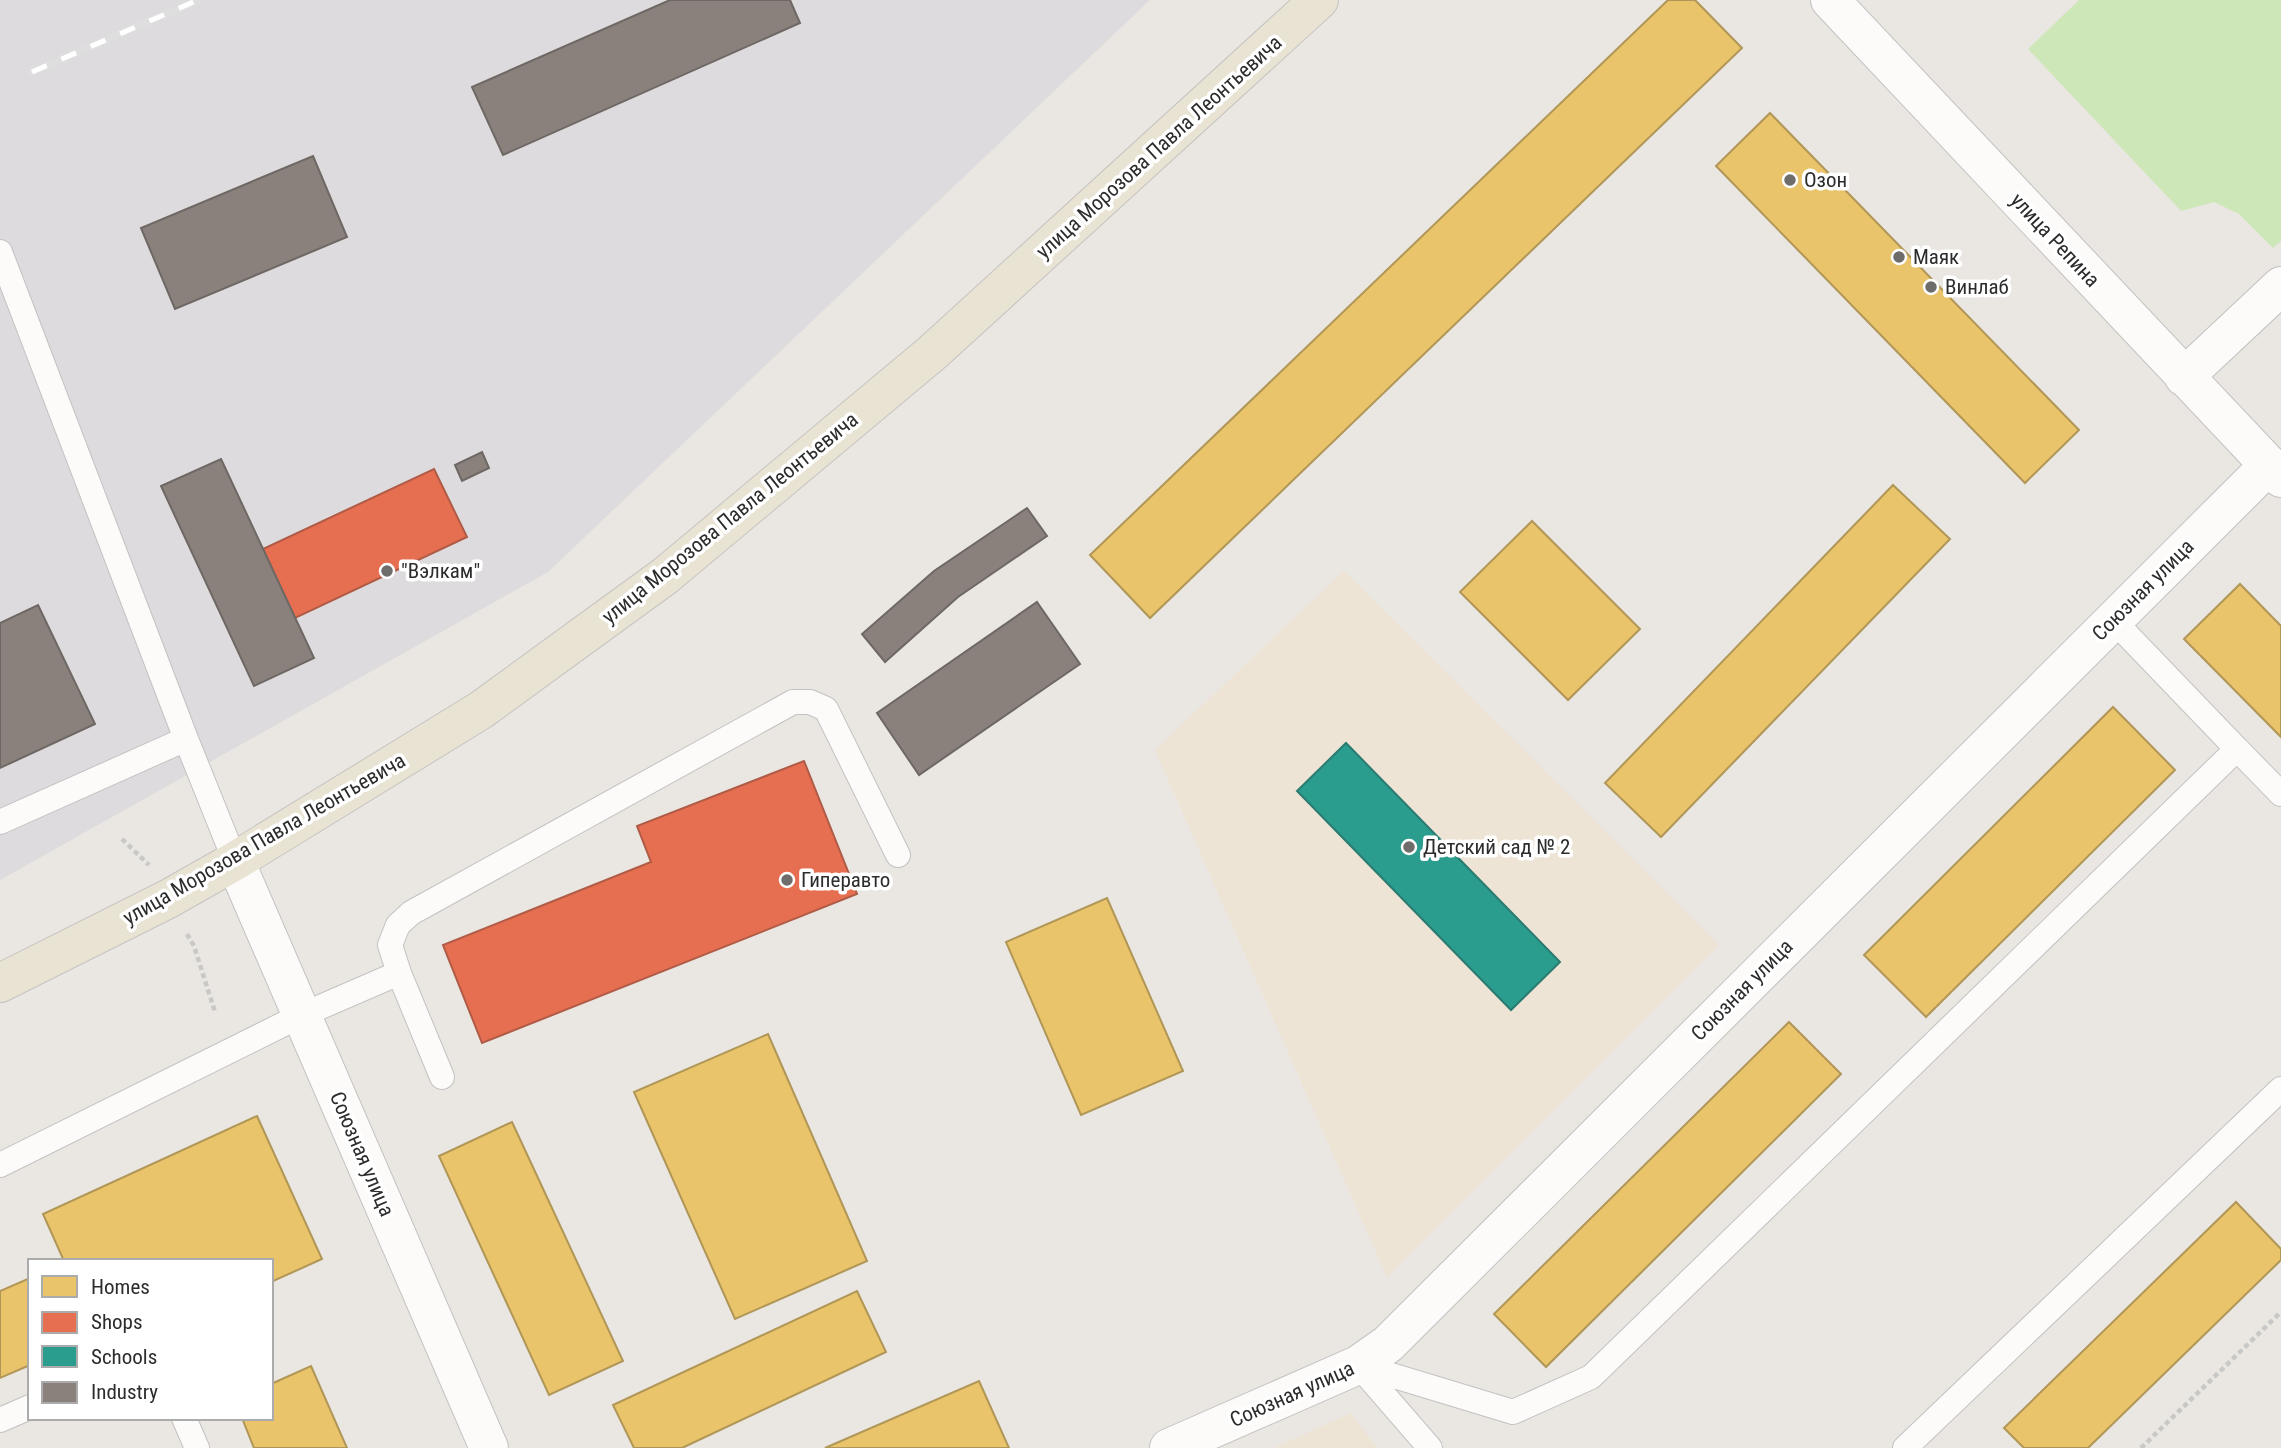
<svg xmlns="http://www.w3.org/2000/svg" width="2281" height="1448" viewBox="0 0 2281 1448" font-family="'Roboto Condensed',sans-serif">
  <rect width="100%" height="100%" fill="#eae6e1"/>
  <path fill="#dddbdd" d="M0,0H1150L548,572L0,880Z"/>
  <path fill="#ede4d5" d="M1344,571L1719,945L1387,1277L1155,750Z
    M1351,1413L1377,1448H1274Z"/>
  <path fill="#cde7b8" d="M2079,0H2281V241L2273,248L2239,214L2214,202L2181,211L2028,49Z"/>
  <path fill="#e9c46a" stroke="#b09657" stroke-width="2" d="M1668,0H1695L1742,48L1150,618L1090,555Z
    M1770,113L2079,430L2025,483L1716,166Z
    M1893,485L1950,539L1661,837L1605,783Z
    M1532,521L1640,629L1568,700L1460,592Z
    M2240,584L2281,626V737L2184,639Z
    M2113,707L2175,770L1926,1017L1864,955Z
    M1107,898L1183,1071L1081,1115L1006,942Z
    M1789,1022L1841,1074L1546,1367L1494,1314Z
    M768,1034L867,1261L735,1319L634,1092Z
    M257,1116L322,1259L271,1282V1261H64L43,1214Z
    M512,1122L623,1361L549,1395L439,1156Z
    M2236,1202L2281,1249V1260L2088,1448H2024L2004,1428Z
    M30,1278V1365L0,1378V1291Z
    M857,1291L886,1352L682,1448H634L613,1405Z
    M311,1366L347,1448H254L242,1418H271V1384Z
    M979,1381L1009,1448H825Z"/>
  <path fill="#e76f51" stroke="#af5b46" stroke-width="2" d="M434,469L467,537L295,618L263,549Z
    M804,761L857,894L482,1043L443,945L651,862L637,826Z"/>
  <path fill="#2a9d8f" stroke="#2b7b71" stroke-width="2" d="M1346,743L1560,962L1511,1010L1297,791Z"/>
  <path fill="#8a817c" stroke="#6e6864" stroke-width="2" d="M670,0H790L800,23L503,155L472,87Z
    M313,156L347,237L175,309L141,228Z
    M482,452L489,468L462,481L455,465Z
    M221,459L314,658L254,686L161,486Z
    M1027,508L1047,536L958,597L885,662L862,634L934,571Z
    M1037,602L1080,664L919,775L877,713Z
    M38,605L95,724L0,768V623Z"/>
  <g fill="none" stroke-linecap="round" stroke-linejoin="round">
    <g stroke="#c3c2c2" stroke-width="26">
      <path id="lane" d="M0,252L186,739
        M2113,620L2237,749
        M0,822L186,739L235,861
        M399,973L390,945L398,925L411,913L793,702H810L826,709L898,855
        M0,1165L302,1015L399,973L442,1077
        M184,1418L197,1448
        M0,1420L30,1407
        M1430,1448L1358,1365L1513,1412L1591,1377L2237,749L2281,794
        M1905,1448L2281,1089"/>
    </g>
    <g stroke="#c3c2c2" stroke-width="40">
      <path id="street" d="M2184,377L2281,286
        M235,861L489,1448
        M1169,1448L1358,1365L1388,1344L2269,465"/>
    </g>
    <g stroke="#c3c2c2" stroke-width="40">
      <path id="secondary" d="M1830,0L2281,478"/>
    </g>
    <g stroke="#c6c4c2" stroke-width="40">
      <path id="primary" d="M0,983L168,899L235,861L481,710L665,576L932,353L1319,0"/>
    </g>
    <path stroke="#c8c8c7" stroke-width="4.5" stroke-dasharray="5 3.5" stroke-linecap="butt" d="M122,839L149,865
      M187,934L194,946L215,1012
      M2141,1448L2281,1312"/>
    <use href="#lane" stroke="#fcfbfa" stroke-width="24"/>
    <use href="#street" stroke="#fcfbfa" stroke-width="38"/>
    <use href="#secondary" stroke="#fcfbfa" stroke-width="38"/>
    <use href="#primary" stroke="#e8e3d3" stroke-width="38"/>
    <g stroke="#dededf" stroke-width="8">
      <path id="rail" d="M32,72L198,0"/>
    </g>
    <use href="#rail" stroke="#fff" stroke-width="5" stroke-dasharray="16" stroke-linecap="butt"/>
  </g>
  <g fill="#6e6d6b" stroke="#fff" stroke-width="2.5">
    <circle cx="1790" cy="180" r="7"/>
    <circle cx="1899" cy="257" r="7"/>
    <circle cx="1931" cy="287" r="7"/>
    <circle cx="387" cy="571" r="7"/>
    <circle cx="1409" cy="847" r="7"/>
    <circle cx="787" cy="880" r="7"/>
  </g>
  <g text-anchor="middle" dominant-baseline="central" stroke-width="7" stroke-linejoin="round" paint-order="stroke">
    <g font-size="21" fill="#2c2c2c" stroke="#fff">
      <text transform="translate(1159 147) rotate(-42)">улица Морозова Павла Леонтьевича</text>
      <text transform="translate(2055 240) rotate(47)">улица Репина</text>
      <text transform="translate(730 518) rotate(-39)">улица Морозова Павла Леонтьевича</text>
      <text transform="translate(2143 590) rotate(-45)">Союзная улица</text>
      <text transform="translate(264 839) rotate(-30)">улица Морозова Павла Леонтьевича</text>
      <text transform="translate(1742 990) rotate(-45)">Союзная улица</text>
      <text transform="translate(362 1154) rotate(67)">Союзная улица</text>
      <text transform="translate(1292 1394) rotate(-24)">Союзная улица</text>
    </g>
    <g font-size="21" fill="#2c2c2c" stroke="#fff" text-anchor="start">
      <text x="1804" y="180">Озон</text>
      <text x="1913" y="257">Маяк</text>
      <text x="1945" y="287">Винлаб</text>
      <text x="401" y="571">"Вэлкам"</text>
      <text x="1423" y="847">Детский сад № 2</text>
      <text x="801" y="880">Гиперавто</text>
    </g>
  </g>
  <rect x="28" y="1259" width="245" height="161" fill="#ffffff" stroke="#ababab" stroke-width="2"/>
  <rect x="42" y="1276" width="35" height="21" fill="#e9c46a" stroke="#ababab" stroke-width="2"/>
  <text x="91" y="1294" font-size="21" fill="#2c2c2c">Homes</text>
  <rect x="42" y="1312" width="35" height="21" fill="#e76f51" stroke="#ababab" stroke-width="2"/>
  <text x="91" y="1329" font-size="21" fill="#2c2c2c">Shops</text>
  <rect x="42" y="1346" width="35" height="21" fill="#2a9d8f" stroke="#ababab" stroke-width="2"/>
  <text x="91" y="1364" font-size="21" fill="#2c2c2c">Schools</text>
  <rect x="42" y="1382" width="35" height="21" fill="#8a817c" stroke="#ababab" stroke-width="2"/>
  <text x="91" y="1399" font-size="21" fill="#2c2c2c">Industry</text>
</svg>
